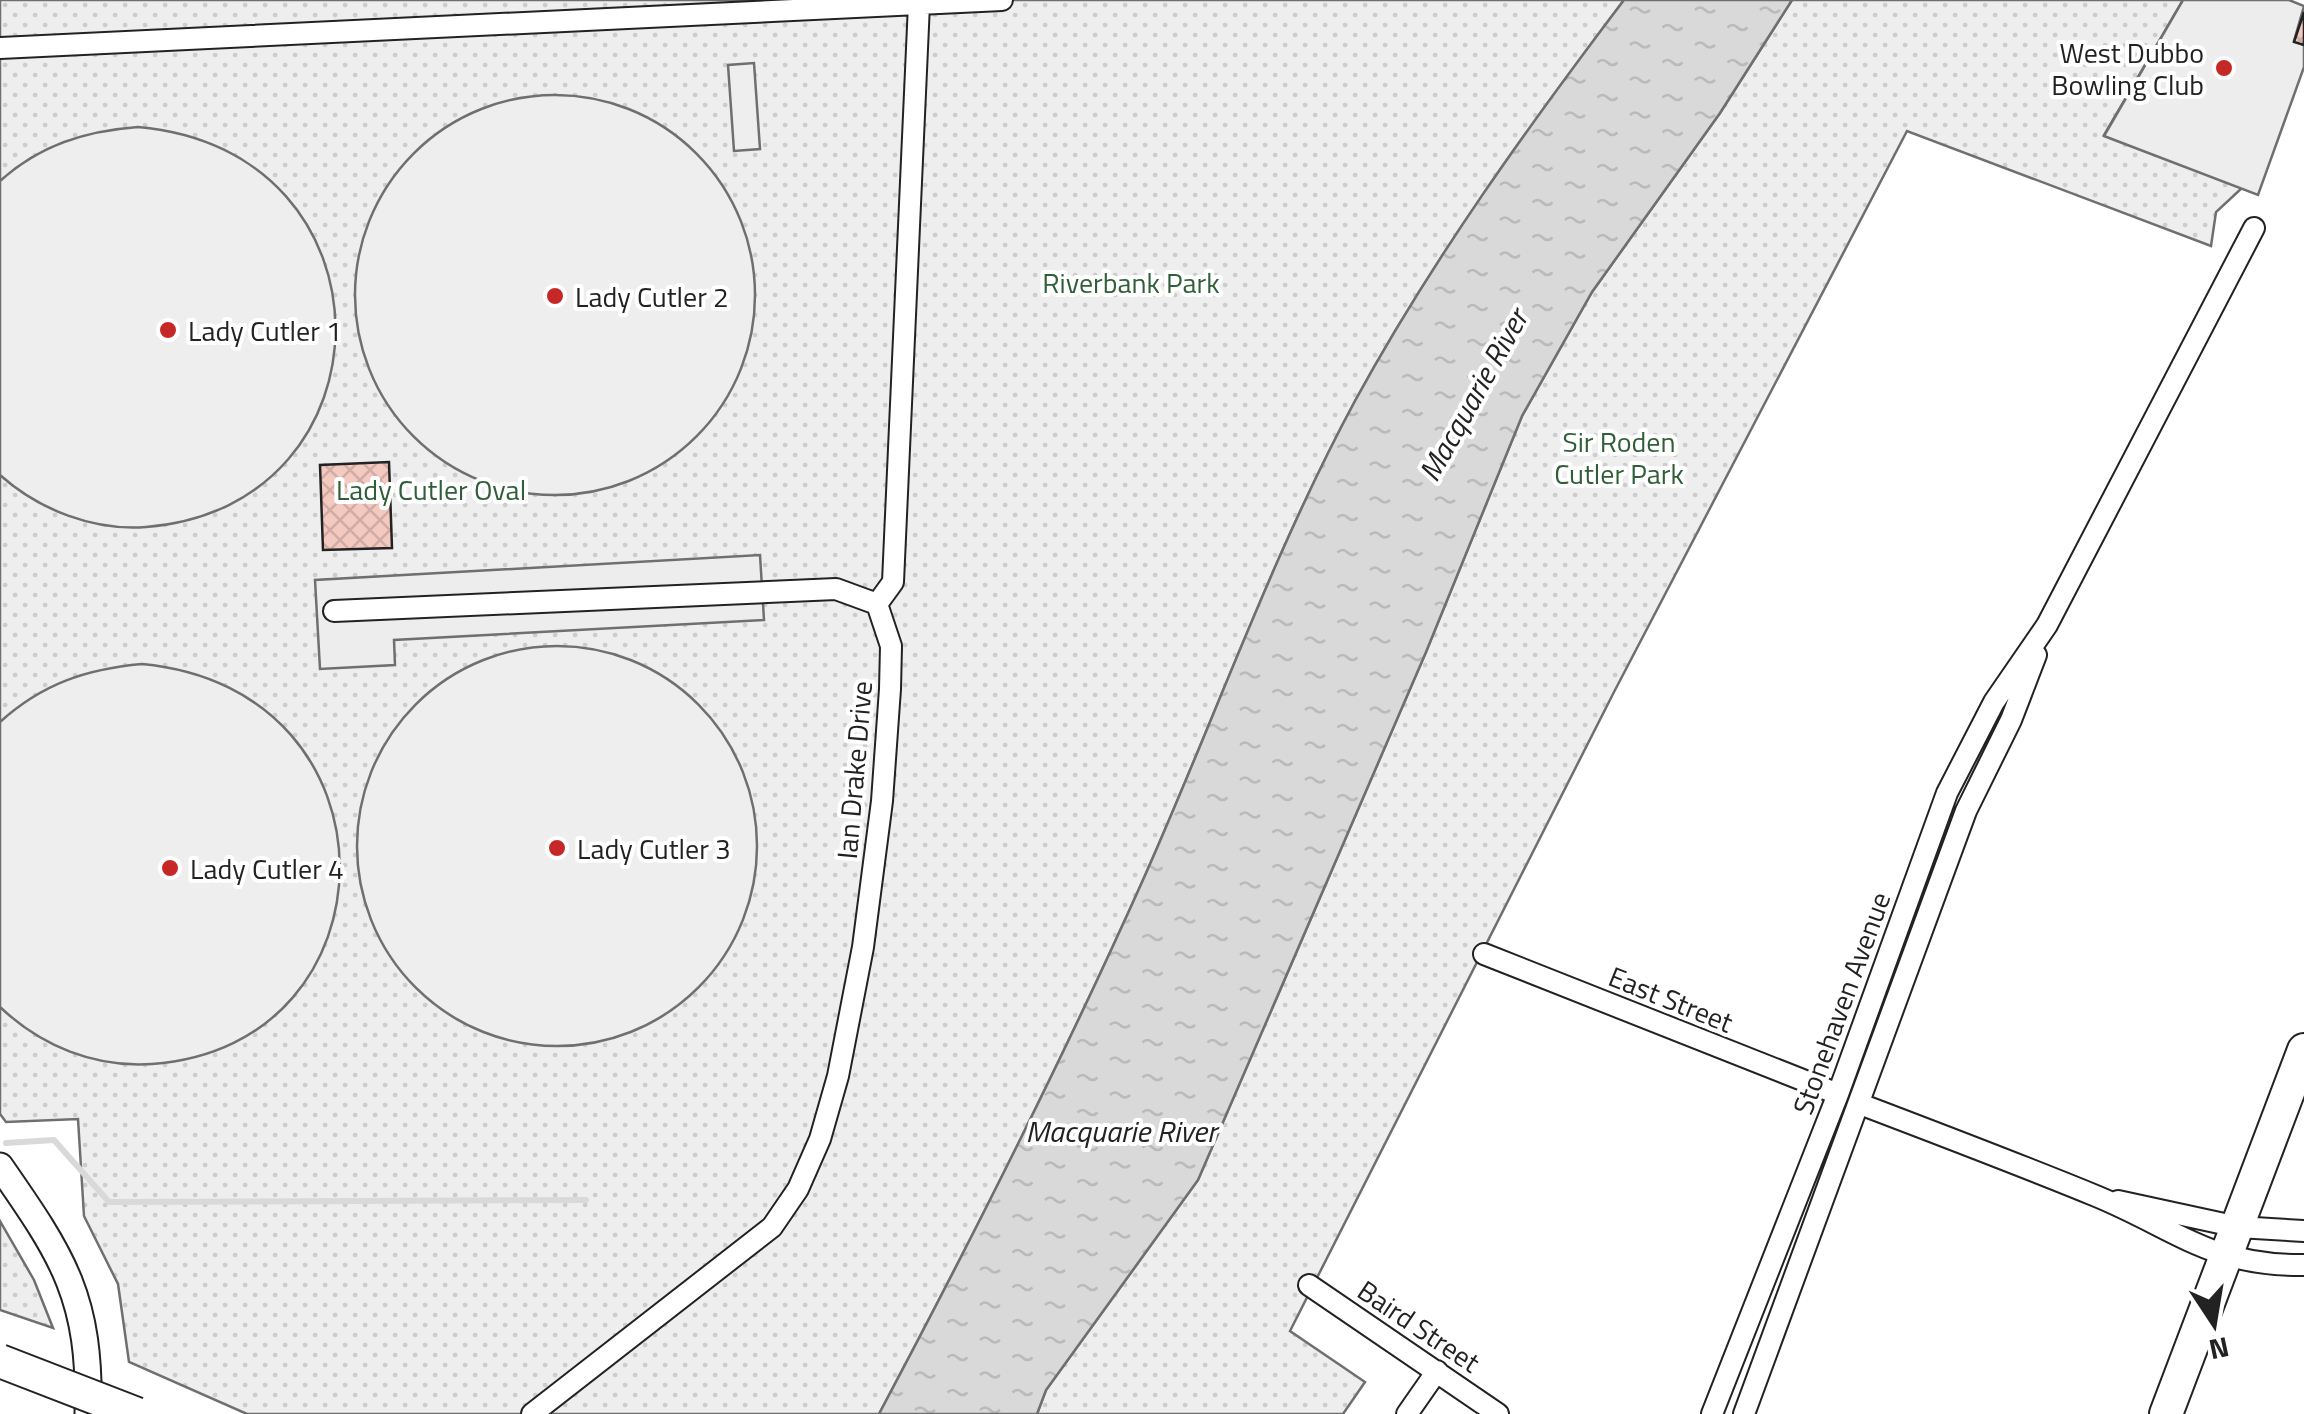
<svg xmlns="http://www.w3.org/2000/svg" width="2304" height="1414" viewBox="0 0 2304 1414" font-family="'Titillium Web',sans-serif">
  <defs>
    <pattern id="green-dots" width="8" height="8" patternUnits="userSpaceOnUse" patternTransform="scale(2.5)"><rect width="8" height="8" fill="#eee"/><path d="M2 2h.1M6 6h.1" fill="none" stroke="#ccc" stroke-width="1.8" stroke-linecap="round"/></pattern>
    <pattern id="water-ripples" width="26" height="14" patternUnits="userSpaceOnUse" patternTransform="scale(2.5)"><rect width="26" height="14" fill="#d9d9d9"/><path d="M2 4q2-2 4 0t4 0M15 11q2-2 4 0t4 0" fill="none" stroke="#bababa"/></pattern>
    <pattern id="building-cross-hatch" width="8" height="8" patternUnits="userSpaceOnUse" patternTransform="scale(2.5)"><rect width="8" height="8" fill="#f3c9c0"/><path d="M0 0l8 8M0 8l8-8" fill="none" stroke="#d0aca5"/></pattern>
  </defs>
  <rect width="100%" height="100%" fill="#fff"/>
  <path fill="url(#green-dots)" stroke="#6f6f6f" stroke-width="2.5" d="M0,0H1624C1527,129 1432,260 1355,401C1272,555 1214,721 1143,880C1062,1061 972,1239 879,1414H247L129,1362L118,1284L84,1216L78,1119L6,1122L0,1114Z
    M1792,0H2183L2104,135L2242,188L2216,212L2211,246L1907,131L1614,692L1290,1331L1365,1382L1343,1414H1037L1046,1390L1198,1180L1426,652L1522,416L1592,292L1720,113Z
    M0,1221L34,1280L53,1328L0,1310Z"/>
  <path fill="#eee" stroke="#6f6f6f" stroke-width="2.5" d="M754,63L760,149L734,151L728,65Z
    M355 295a200 200 0 1 1 400 0a200 200 0 1 1-400 0Z
    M138,127C402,150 398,507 146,527C94,531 39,510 0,475V181C40,145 85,131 138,127Z
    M357 846a200 200 0 1 1 400 0a200 200 0 1 1-400 0Z
    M142,664C408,689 400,1047 152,1064C95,1068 41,1046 0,1007V722C42,684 86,669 142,664Z"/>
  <path fill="#ededed" stroke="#6f6f6f" stroke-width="2.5" d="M2183,0H2289L2304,6L2294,41L2304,45V67L2258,195L2104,136Z
    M760,555L764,620L394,640L395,665L320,669L315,580Z"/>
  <path fill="url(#water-ripples)" stroke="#6f6f6f" stroke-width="2.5" d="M1624,0H1792L1720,113L1592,292L1522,416L1426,652L1198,1180L1046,1390L1037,1414H879C972,1239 1062,1061 1143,880C1214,721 1272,555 1355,401C1432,260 1527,128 1624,0Z"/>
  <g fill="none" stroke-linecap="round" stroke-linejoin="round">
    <path stroke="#d9d9d9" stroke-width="6" d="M6,1143L54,1140L109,1202L586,1200"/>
  </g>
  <path fill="url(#building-cross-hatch)" stroke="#222" stroke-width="2.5" d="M2304,12V45L2294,42Z
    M389,462L392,548L323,550L320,465Z"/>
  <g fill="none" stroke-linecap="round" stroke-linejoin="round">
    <g stroke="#222" stroke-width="24">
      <path id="minor" d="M0,48L1002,0
        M334,611L836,589L877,604
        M1484,954L1838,1094
        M1860,1104C1939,1134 2018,1164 2096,1196C2176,1229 2210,1266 2304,1265
        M2118,1201L2238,1227L2304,1231
        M1309,1285L1498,1414
        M532,1414L772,1227L798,1189L820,1139L838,1076L863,947L882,801L890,689L891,646L877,604L893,582L919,4
        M1407,1414L1437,1371
        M1712,1414L1838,1094L1947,793L1994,702L2047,625L2254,228
        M1744,1414L1966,811L2011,720L2036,655"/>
    </g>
    <g stroke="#222" stroke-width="29">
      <path id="tertiary" d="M0,1166C64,1258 91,1298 88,1414"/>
    </g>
    <g stroke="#222" stroke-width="36">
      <path id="trunk" d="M2166,1414L2304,1050"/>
    </g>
    <use href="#minor" stroke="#fff" stroke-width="20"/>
    <use href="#tertiary" stroke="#fff" stroke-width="25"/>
    <use href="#trunk" stroke="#fff" stroke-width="32"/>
    <g stroke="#222" stroke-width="36" stroke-linecap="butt">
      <path id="trunk-bridge" d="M0,1361L137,1414"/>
    </g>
    <use href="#trunk-bridge" stroke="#fff" stroke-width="32"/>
  </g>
  <g fill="#c62828" stroke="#fff" stroke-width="4">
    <circle cx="2224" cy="68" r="10"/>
    <circle cx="555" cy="296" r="10"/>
    <circle cx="168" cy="330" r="10"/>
    <circle cx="557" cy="848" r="10"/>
    <circle cx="170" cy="868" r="10"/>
  </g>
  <g text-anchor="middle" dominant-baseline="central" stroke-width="8" stroke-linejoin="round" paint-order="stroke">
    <g font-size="28" fill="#222" stroke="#fff" text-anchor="start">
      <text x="2204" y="52" text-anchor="end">West Dubbo<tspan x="2204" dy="32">Bowling Club</tspan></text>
      <text x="575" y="296">Lady Cutler 2</text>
      <text x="188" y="330">Lady Cutler 1</text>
      <text x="577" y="848">Lady Cutler 3</text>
      <text x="190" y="868">Lady Cutler 4</text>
    </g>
    <g font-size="28" fill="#2f5e38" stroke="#fff">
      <text x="1131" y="282">Riverbank Park</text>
      <text x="1619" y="441">Sir Roden<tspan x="1619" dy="32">Cutler Park</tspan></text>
      <text x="431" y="489">Lady Cutler Oval</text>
    </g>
    <g font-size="28" fill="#222" stroke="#fff">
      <text transform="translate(854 770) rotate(-85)">Ian Drake Drive</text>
      <text transform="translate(1671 999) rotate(22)">East Street</text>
      <text transform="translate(1841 1003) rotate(-70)">Stonehaven Avenue</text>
      <text transform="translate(1419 1326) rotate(34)">Baird Street</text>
    </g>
    <g font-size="30" font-style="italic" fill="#222" stroke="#fff">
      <text transform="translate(1473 395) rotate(-61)">Macquarie River</text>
      <text x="1121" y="1131">Macquarie River</text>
    </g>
  </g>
  <g transform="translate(2214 1324) rotate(168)" stroke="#ffffff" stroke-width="8" paint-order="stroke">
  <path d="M0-8L18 38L0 25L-18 38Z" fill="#222222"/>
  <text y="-15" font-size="28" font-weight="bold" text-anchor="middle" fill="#222222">N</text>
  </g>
</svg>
